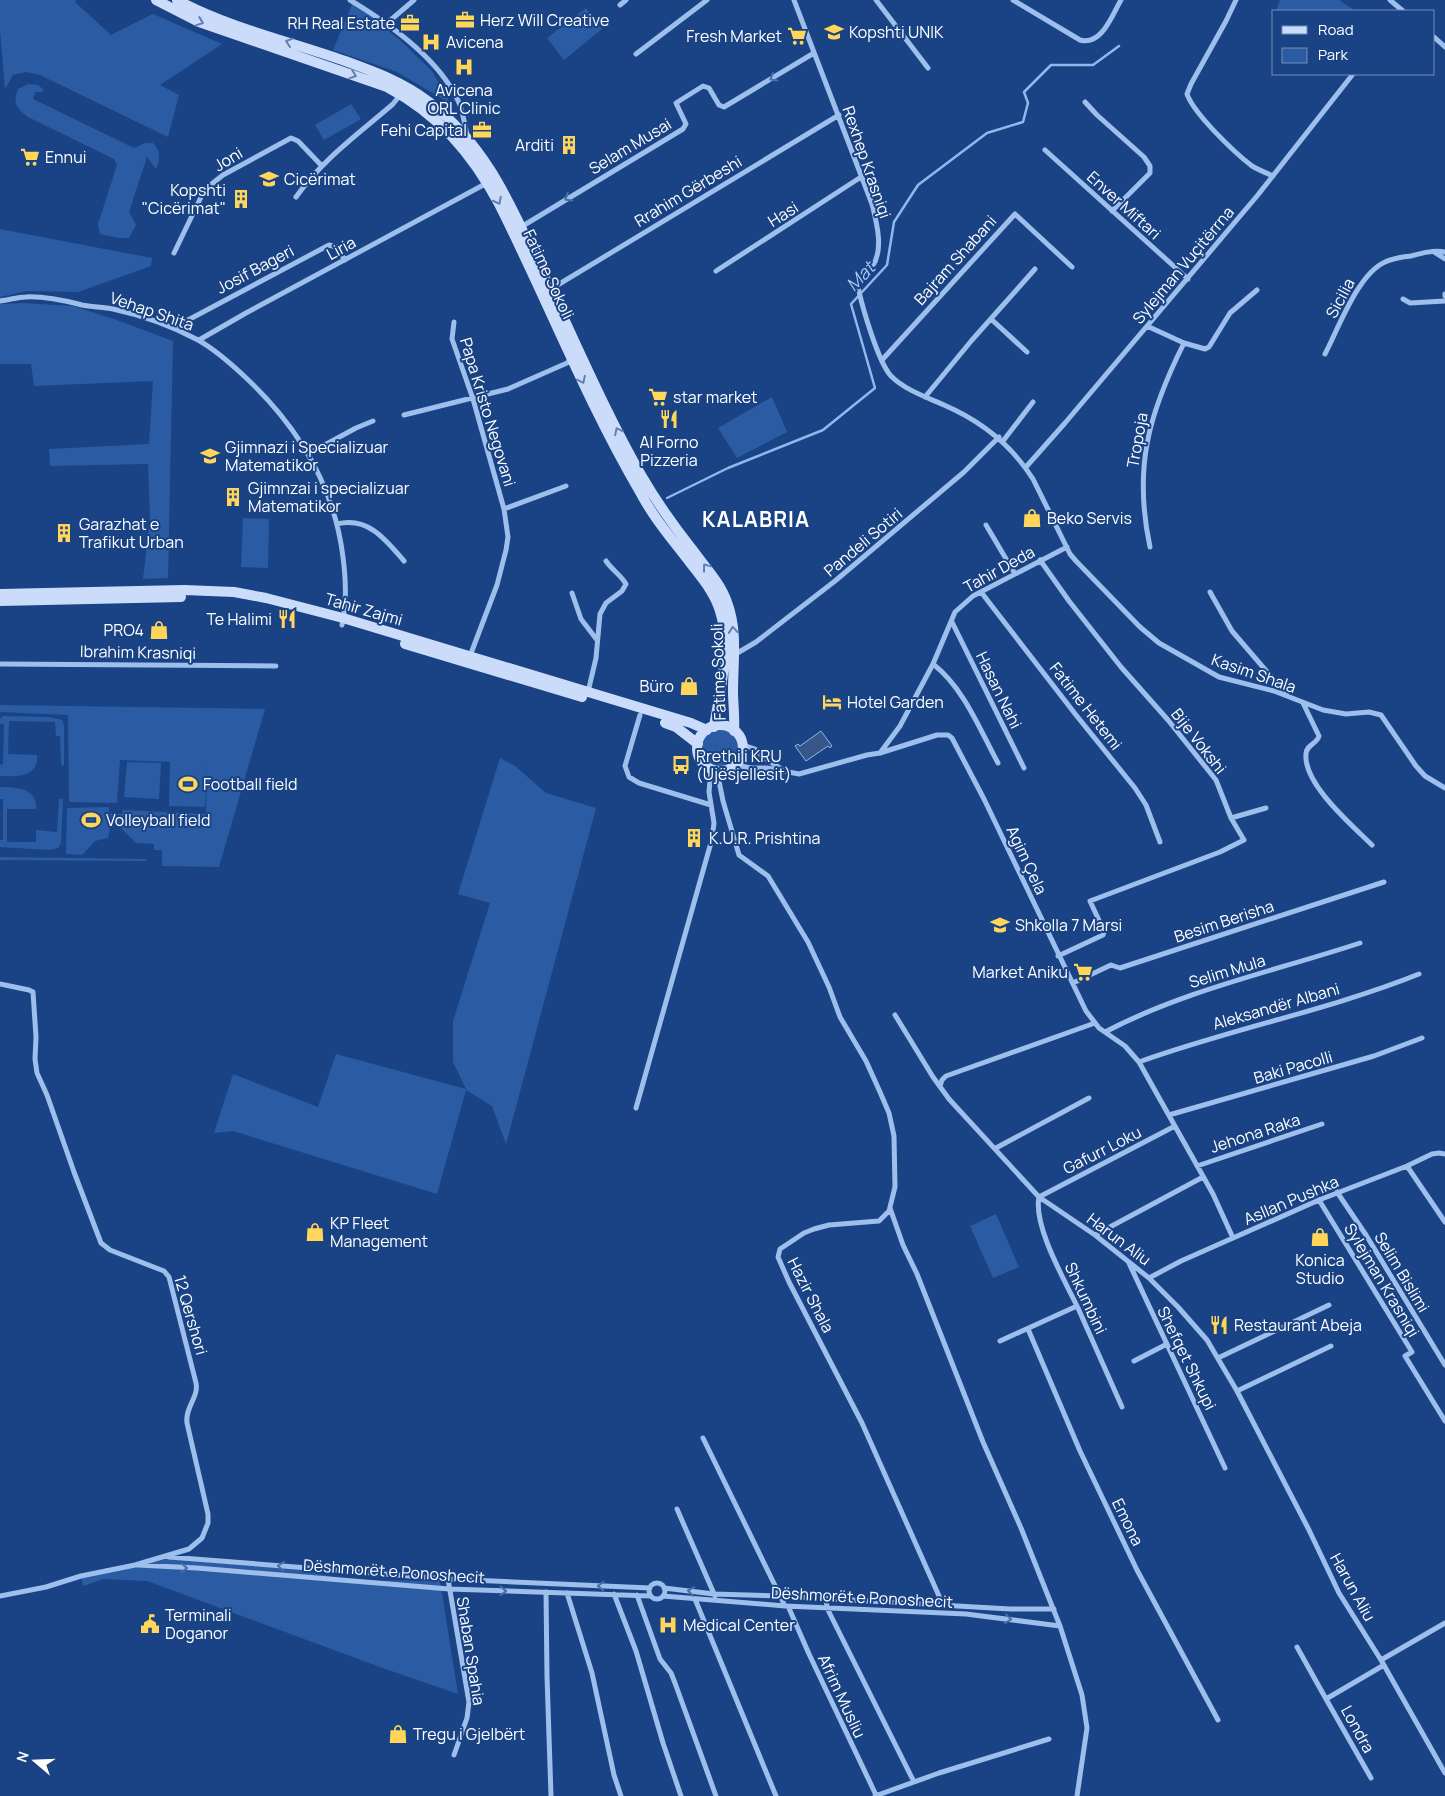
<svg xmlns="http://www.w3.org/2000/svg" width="1445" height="1796" viewBox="0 0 1445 1796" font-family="Manrope,sans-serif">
  <rect width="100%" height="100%" fill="#194384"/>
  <path fill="#2b5ca3" d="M0,0H76L75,2L111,35L153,14L222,44L160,85L179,95L168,137L40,75L26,72L13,75L5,89L0,31Z
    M1280,0H1339L1355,11H1276Z
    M353,2L401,41L432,71L451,104L397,72L333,50Z
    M586,8L602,29L564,60L547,38Z
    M28,84L38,85L43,89L42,92H35L33,99L134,148L145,143H153C161,151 160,159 156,169L147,157L129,212L136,225L129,238H118L100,234L98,224L117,165L114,159L28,117C17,108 12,104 18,89Z
    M351,104L361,119L324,140L315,125Z
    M0,229L152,258L151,266L78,292L27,291L0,297Z
    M23,303L73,306L117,320L173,341L168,578L143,579L150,519L148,464L50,466L49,449L149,444L153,381L34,386L31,364H0V304Z
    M772,397L787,432L737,458L718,428Z
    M243,518L269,519L268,568L241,567Z
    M0,705L265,709L219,867L162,866V850H154V844L136,843L118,825H111L108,838L95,841L82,855L66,854L67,808L109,807V813L122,814L123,810L206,814L207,764L205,807L169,806L170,762L120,760L117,803L69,802L68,715L0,712Z
    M3,716L49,717L62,720L64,725V766L61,765L60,736H56L55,722L9,721L8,754L37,755C39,777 16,777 0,776V765L3,764L4,724H0V719Z
    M702 748a18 18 0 1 1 36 0a18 18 0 1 1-36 0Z
    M500,758L515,766L546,793L596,808L506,1144L492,1106L466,1090L437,1194L233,1131L214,1133L233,1074L318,1107L336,1054L466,1089L453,1062V1021L490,903L458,894Z
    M127,762L161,763L159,799L124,797Z
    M0,787C16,787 38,788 36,809H7V842H36V830L57,832L59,799H63L61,843L58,848L49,850L0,847V840H3V799H0Z
    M0,857L146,859V861L0,860Z
    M996,1214L1019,1267L993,1278L970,1226Z
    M168,1555L300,1570L348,1580L440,1581L458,1694L377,1666L147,1581L103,1579L83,1586L81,1576Z"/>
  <path fill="#385788" stroke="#90b8ee" d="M821,731L832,746L830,748L828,746L806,761L795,746L798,744L800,746Z"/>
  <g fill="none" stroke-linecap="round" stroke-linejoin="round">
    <path stroke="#90b8ee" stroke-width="2.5" d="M667,498L728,468L823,430L875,388L851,304L887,265L894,222L918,185L987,133L1023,122L1028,103L1024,92L1051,65H1093L1119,46"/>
    <path stroke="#9ebeec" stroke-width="5" d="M350,0C390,24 442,61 460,105C463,114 465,125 467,135
      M794,0L872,204C877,224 884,250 872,267C867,274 859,279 858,287C862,306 878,362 891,376C905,390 926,397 944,405C981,421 1011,444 1033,479L1070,554L1076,561L1140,627L1159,643L1219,677L1274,691L1323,710L1346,714L1369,712L1381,715L1416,766L1425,776L1445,788
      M876,0L928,68
      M1013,0L1080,40C1102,46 1112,15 1121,0
      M1236,0L1226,21L1191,84L1187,94C1194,114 1235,153 1252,166C1259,170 1266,173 1273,176
      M1390,0L1403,11
      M620,5L626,0
      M386,24L414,0
      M1434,37L1445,47
      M636,54L707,0
      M1085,102L1097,115L1144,157L1150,166V173L1112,211
      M1045,150L1188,279
      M296,197C323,159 357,135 393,104L400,95
      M521,227L683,129L686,124L676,103L703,86L709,88L719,105L724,107L814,53
      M1434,252L1445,259
      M174,253L202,195L208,187L223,175L291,138L298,141L321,165
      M716,271L861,177
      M551,289L839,115
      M1445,294V296
      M1403,299L1410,303L1445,301
      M0,301C9,300 18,297 26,297C43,296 66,301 82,305C92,307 103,307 113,309C141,315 172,326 198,340C214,349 229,362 243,375C296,424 334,485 343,557C346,580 347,603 342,625
      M991,319L1027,352
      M454,322L452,339L473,399L504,509L508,537L506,550L497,585L470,656
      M1147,326L1184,343L1205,349L1209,347L1230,313L1257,290
      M173,328L329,245L336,247L345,260
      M199,340L246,313L487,183
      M1325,354C1339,327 1358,274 1385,262C1393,258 1402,257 1411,256C1422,253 1433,250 1445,252
      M882,360L1015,214L1072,267
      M925,397L972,340L1035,269
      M404,415L508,389L567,363L572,359
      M1003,441L1033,402
      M308,454L356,428L373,421
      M1026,467L1065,423L1257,196L1353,74
      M504,509L566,486
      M337,524C368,516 386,540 404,561
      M986,525L1015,574
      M1150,547C1133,467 1149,413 1184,343
      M1040,560L1069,601L1121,667L1168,720L1216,780L1231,818L1244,840L1220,852L1090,901L1103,929L1104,932L1103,935L1058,956
      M981,592L1076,715L1135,788L1146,805L1160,842
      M1210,592L1232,631L1287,695
      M572,593L581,619L597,640
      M952,622L1024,768
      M734,655L756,642L835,581L964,472L999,437
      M0,664L276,666
      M933,664C964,688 980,730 998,763
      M588,692L596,658L600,614L606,603L622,591L626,584C620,574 612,570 606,561
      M1303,703L1319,736C1317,744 1306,745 1306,754C1303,784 1353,826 1372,845
      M640,715L625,766L629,777L639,783L711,805
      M743,745L755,749L763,757L783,770
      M880,753L900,726L933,664L955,612L973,596L1067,547
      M736,765L751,768H767L799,774L867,755L880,753L937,735H948L952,738L984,799L1086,1011L1099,1028L1125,1046L1139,1062L1213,1194L1233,1238
      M717,771L723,801L739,855L768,876L808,942L829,987L840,1017L866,1061L880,1092L889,1113L894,1136L895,1187L889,1211L879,1221L829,1225L814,1229L804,1233L780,1249L778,1257L789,1282L862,1423L943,1605
      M1231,818L1266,808
      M1073,983L1111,965L1120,968L1384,882
      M0,984L29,990L33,992L36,1037L35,1059L37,1073L47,1095L74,1172L101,1243L110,1250L164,1271L169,1277L196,1383C199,1397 185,1407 187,1423L208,1514V1523L202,1538L189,1549L135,1565L81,1576L46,1587L0,1596
      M895,1015L933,1077L949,1099L1039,1197L1095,1235L1149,1278L1178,1307L1207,1340L1237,1391L1309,1530L1339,1593L1381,1660L1445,1773
      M1105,1032C1185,990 1275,971 1360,943
      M1139,1062C1231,1029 1329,1010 1419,974
      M940,1086L942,1080L946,1076L1095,1023
      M636,1108L712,839L714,823L709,792L711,769
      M1169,1115L1374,1056L1422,1038
      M996,1148L1089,1098
      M1197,1166L1322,1124
      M1407,1166L1445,1222
      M1337,1192L1366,1235L1445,1365
      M1319,1200L1412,1352L1405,1356L1445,1421
      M890,1208L903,1245L917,1274L983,1442L1021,1528L1060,1626L1082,1695L1087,1728L1077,1796
      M1095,1235L1203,1177
      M1128,1261L1225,1468
      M1149,1278L1181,1261L1319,1200L1407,1166L1432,1154L1439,1153L1445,1154
      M1028,1329L1080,1451L1137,1570L1218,1720
      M1000,1341L1077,1306
      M1218,1358L1329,1305
      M1134,1361L1167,1344
      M1237,1391L1331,1346
      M1122,1407C1107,1374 1093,1341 1078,1308C1065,1281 1033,1226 1039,1197L1175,1126
      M703,1438L785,1606
      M677,1509L715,1596
      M169,1557L448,1579L650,1588
      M138,1565L197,1568L449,1589L651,1596
      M448,1579L469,1702L467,1718L454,1755
      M649 1591a8 8 0 1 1 16 0a8 8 0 1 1-16 0Z
      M664,1588L714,1594L781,1596L1010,1609H1054
      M546,1592L547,1676L551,1796
      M567,1593L592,1673L614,1775L621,1796
      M614,1594L636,1651L663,1743L681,1796
      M637,1595L660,1659L671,1673L675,1683L716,1796
      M663,1596L785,1606L966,1614L1060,1626
      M826,1598L827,1608L914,1782
      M695,1599L776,1796
      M788,1606L809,1654L876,1795
      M1297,1647L1326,1699
      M1381,1660L1445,1623
      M1371,1778L1326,1699L1384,1665
      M875,1796L939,1773L1049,1739"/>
    <path stroke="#cadcf9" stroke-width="10" d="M156,0L199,22L387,87C438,114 472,153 499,204C547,299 586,400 640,492C653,517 671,538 688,560C700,576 714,591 720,611C732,649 720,688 714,727
      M177,0C229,28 289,41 345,61C375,72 403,82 429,102C488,147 512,208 543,274C575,341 604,410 641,475C656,501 673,525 692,549C704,566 720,582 727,602C738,631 733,661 733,691C733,704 735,717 734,731
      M0,594L184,590L234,592L266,598L343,618L691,723L707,730
      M0,601L181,597
      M405,644L582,697
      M665,723L676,727L698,744
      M697 748a23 23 0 1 1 46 0a23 23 0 1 1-46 0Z"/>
  </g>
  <defs><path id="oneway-chevron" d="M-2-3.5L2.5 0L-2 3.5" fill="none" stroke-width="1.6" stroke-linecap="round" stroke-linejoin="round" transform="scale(1.25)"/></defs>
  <g stroke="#6080b3">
    <use href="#oneway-chevron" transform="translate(200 22) rotate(21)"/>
    <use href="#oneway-chevron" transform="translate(289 42) rotate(-161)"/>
    <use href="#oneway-chevron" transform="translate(353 75) rotate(19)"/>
    <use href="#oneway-chevron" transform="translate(498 201) rotate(63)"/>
    <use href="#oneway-chevron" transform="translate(582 380) rotate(64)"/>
    <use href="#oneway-chevron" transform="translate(618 431) rotate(-116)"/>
    <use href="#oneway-chevron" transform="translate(706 567) rotate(-127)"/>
    <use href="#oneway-chevron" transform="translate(733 630) rotate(-95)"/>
  </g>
  <g stroke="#486ea8">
    <use href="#oneway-chevron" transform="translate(773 78) rotate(149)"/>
    <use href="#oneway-chevron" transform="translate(568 198) rotate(148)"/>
    <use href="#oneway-chevron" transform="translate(281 1566) rotate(-175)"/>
    <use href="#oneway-chevron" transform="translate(184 1568) rotate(2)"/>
    <use href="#oneway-chevron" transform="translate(601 1586) rotate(-178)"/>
    <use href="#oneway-chevron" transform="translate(503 1591) rotate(2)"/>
    <use href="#oneway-chevron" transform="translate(691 1591) rotate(-172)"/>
    <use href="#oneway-chevron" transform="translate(1008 1619) rotate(7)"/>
  </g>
  <defs>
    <g id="office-bare" transform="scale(1.5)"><path d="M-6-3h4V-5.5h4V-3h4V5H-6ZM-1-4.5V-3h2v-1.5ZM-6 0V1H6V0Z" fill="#ffd659" stroke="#194384" stroke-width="2.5" paint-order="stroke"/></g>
    <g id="school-bare" transform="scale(1.5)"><path d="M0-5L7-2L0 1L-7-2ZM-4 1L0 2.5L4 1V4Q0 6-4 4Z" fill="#ffd659" stroke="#194384" stroke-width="2.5" paint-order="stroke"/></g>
    <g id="supermarket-bare" transform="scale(1.5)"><path d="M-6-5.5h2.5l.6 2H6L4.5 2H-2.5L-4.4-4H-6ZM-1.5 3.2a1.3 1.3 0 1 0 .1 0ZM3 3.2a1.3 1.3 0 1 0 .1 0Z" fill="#ffd659" stroke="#194384" stroke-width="2.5" paint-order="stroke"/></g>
    <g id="hospital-bare" transform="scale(1.5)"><path d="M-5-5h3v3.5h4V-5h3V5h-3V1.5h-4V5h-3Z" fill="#ffd659" stroke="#194384" stroke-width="2.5" paint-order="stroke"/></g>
    <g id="building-bare" transform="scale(1.5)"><path d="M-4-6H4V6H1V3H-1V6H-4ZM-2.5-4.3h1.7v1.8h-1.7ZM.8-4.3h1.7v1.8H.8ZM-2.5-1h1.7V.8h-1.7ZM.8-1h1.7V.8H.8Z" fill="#ffd659" stroke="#194384" stroke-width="2.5" paint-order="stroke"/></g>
    <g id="restaurant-bare" transform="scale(1.5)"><path d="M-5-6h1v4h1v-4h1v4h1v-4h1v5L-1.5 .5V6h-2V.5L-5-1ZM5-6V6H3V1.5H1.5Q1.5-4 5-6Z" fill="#ffd659" stroke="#194384" stroke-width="2.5" paint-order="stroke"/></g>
    <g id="shop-bare" transform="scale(1.5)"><path d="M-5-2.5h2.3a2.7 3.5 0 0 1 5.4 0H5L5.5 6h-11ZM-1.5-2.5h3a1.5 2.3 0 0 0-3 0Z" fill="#ffd659" stroke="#194384" stroke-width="2.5" paint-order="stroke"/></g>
    <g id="hotel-bare" transform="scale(1.5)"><path d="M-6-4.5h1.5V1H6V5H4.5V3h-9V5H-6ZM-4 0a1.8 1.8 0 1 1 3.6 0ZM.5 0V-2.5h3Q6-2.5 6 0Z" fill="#ffd659" stroke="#194384" stroke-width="2.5" paint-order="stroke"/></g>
    <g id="bus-bare" transform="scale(1.5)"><path d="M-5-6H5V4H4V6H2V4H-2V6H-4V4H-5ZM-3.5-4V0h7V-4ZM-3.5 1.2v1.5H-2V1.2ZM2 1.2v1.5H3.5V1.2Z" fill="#ffd659" stroke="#194384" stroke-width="2.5" paint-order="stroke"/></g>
    <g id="stadium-bare" transform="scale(1.5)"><path d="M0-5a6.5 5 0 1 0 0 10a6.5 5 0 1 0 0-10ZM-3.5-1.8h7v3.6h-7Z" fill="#ffd659" stroke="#194384" stroke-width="2.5" paint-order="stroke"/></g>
    <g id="civic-bare" transform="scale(1.5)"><path d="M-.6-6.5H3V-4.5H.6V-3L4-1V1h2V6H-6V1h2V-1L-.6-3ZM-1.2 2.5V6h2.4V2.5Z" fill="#ffd659" stroke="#194384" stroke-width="2.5" paint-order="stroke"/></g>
  </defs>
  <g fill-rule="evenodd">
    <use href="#office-bare" x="465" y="20"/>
    <use href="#office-bare" x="410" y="23"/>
    <use href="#school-bare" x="834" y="32"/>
    <use href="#supermarket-bare" x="797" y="36"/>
    <use href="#hospital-bare" x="431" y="42"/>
    <use href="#hospital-bare" x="464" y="67"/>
    <use href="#office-bare" x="482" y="130"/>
    <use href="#building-bare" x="569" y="145"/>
    <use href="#supermarket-bare" x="30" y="157"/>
    <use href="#school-bare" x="269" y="179"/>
    <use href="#building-bare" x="241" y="199"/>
    <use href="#supermarket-bare" x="658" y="397"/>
    <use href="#restaurant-bare" x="669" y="419"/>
    <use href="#school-bare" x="210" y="456"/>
    <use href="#building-bare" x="233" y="497"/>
    <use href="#shop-bare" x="1032" y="518"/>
    <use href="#building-bare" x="64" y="533"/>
    <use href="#restaurant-bare" x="287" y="619"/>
    <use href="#shop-bare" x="159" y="630"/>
    <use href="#shop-bare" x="689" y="686"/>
    <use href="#hotel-bare" x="832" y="702"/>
    <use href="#bus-bare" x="681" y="765"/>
    <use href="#stadium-bare" x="188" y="784"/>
    <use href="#stadium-bare" x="91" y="820"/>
    <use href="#building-bare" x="694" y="838"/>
    <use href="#school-bare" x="1000" y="925"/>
    <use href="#supermarket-bare" x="1083" y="972"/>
    <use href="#shop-bare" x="315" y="1232"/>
    <use href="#shop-bare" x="1320" y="1237"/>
    <use href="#restaurant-bare" x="1219" y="1325"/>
    <use href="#civic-bare" x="150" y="1624"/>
    <use href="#hospital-bare" x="668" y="1625"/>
    <use href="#shop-bare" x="398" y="1734"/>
  </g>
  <g text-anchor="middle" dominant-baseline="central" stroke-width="4" stroke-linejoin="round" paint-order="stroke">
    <g font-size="16" fill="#fff" stroke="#194384" text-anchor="start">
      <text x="480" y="20">Herz Will Creative</text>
      <text x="395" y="23" text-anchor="end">RH Real Estate</text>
      <text x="849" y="32">Kopshti UNIK</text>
      <text x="782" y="36" text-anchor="end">Fresh Market</text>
      <text x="446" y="42">Avicena</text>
      <text x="464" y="90" text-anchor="middle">Avicena<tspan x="464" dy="18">ORL Clinic</tspan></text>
      <text x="467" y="130" text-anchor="end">Fehi Capital</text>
      <text x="554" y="145" text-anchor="end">Arditi</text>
      <text x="45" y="157">Ennui</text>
      <text x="284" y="179">Cicërimat</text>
      <text x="226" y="190" text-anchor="end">Kopshti<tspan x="226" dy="18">"Cicërimat"</tspan></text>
      <text x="673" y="397">star market</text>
      <text x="669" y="442" text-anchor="middle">Al Forno<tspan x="669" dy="18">Pizzeria</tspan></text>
      <text x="225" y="447">Gjimnazi i Specializuar<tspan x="225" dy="18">Matematikor</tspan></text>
      <text x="248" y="488">Gjimnzai i specializuar<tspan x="248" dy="18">Matematikor</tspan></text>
      <text x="1047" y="518">Beko Servis</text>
      <text x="79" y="524">Garazhat e<tspan x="79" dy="18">Trafikut Urban</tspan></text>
      <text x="272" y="619" text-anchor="end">Te Halimi</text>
      <text x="144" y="630" text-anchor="end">PRO4</text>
      <text x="674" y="686" text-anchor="end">Büro</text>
      <text x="847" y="702">Hotel Garden</text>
      <text x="696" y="756">Rrethi i KRU<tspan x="696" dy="18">(Ujësjellesit)</tspan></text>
      <text x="203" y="784">Football field</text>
      <text x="106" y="820">Volleyball field</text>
      <text x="709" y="838">K.U.R. Prishtina</text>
      <text x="1015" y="925">Shkolla 7 Marsi</text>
      <text x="1068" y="972" text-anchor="end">Market Aniku</text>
      <text x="330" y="1223">KP Fleet<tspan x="330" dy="18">Management</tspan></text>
      <text x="1320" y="1260" text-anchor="middle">Konica<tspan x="1320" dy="18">Studio</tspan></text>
      <text x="1234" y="1325">Restaurant Abeja</text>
      <text x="165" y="1615">Terminali<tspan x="165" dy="18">Doganor</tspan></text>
      <text x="683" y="1625">Medical Center</text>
      <text x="413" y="1734">Tregu i Gjelbërt</text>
    </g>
    <g font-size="16" fill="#fff" stroke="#194384">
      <text transform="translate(630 146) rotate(-31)">Selam Musai</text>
      <text transform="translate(228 159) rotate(-31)">Joni</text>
      <text transform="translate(867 162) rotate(71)">Rexhep Krasniqi</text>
      <text transform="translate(688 191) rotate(-31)">Rrahim Gërbeshi</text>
      <text transform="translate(1124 205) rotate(42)">Enver Miftari</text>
      <text transform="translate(783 214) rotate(-32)">Hasi</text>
      <text transform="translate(341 248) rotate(-28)">Liria</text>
      <text transform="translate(955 260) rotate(-48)">Bajram Shabani</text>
      <text transform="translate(1183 265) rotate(-50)">Sylejman Vuçitërrna</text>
      <text transform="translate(255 269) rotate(-28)">Josif Bageri</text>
      <text transform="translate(549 274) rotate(65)">Fatime Sokoli</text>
      <text transform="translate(1340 298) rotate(-62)">Sicilia</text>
      <text transform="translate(152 311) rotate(19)">Vehap Shita</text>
      <text transform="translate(488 412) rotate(73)">Papa Kristo Negovani</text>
      <text transform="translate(1137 440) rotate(-80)">Tropoja</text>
      <text transform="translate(863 542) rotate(-40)">Pandeli Sotiri</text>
      <text transform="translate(999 569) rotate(-29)">Tahir Deda</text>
      <text transform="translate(364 609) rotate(16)">Tahir Zajmi</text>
      <text transform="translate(138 652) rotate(1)">Ibrahim Krasniqi</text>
      <text transform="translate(718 672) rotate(-92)">Fatime Sokoli</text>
      <text transform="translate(1254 673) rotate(19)">Kasim Shala</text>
      <text transform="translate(999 690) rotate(64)">Hasan Nahi</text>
      <text transform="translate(1086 706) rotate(52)">Fatime Hetemi</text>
      <text transform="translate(1199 741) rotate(52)">Bije Vokshi</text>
      <text transform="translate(1027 860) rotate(65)">Agim Çela</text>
      <text transform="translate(1224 921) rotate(-18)">Besim Berisha</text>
      <text transform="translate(1227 971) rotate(-17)">Selim Mula</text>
      <text transform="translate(1276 1006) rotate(-16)">Aleksandër Albani</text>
      <text transform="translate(1293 1067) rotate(-16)">Baki Pacolli</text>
      <text transform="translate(1255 1133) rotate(-18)">Jehona Raka</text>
      <text transform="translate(1102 1150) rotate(-27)">Gafurr Loku</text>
      <text transform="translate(1291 1200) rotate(-23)">Asllan Pushka</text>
      <text transform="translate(1119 1239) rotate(37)">Harun Aliu</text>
      <text transform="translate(1402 1272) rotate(59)">Selim Bislimi</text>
      <text transform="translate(1382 1280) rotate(59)">Sylejman Krasniqi</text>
      <text transform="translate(811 1295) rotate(63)">Hazir Shala</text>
      <text transform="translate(1086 1298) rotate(65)">Shkumbini</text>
      <text transform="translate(191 1315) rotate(74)">12 Qershori</text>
      <text transform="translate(1187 1358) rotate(64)">Shefqet Shkupi</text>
      <text transform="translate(1128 1522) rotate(64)">Emona</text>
      <text transform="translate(394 1571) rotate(4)">Dëshmorët e Ponoshecit</text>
      <text transform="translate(1353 1587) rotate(61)">Harun Aliu</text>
      <text transform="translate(862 1597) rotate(3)">Dëshmorët e Ponoshecit</text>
      <text transform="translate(471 1651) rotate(81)">Shaban Spahia</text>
      <text transform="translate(842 1696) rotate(65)">Afrim Musliu</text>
      <text transform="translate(1358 1729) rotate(61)">Londra</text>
    </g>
    <g font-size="18" font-style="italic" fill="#a9c8f4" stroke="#194384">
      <text transform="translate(860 276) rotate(-47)">Mat</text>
    </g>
    <g font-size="21" font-weight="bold" letter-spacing="1" fill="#fff" stroke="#194384">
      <text x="756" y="519">KALABRIA</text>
    </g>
  </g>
  <rect x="1272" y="10" width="162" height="65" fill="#194384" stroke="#758eb5"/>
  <rect x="1282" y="26" width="25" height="8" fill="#cadcf9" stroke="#758eb5"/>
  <text x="1318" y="35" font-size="15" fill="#ffffff">Road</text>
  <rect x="1282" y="48" width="25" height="15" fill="#2b5ca3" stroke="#758eb5"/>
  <text x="1318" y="60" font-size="15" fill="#ffffff">Park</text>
  <g transform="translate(35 1761) rotate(289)" stroke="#194384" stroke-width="4" paint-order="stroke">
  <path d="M0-4L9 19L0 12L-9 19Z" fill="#ffffff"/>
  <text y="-8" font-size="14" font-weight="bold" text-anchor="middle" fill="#ffffff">N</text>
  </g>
</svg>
